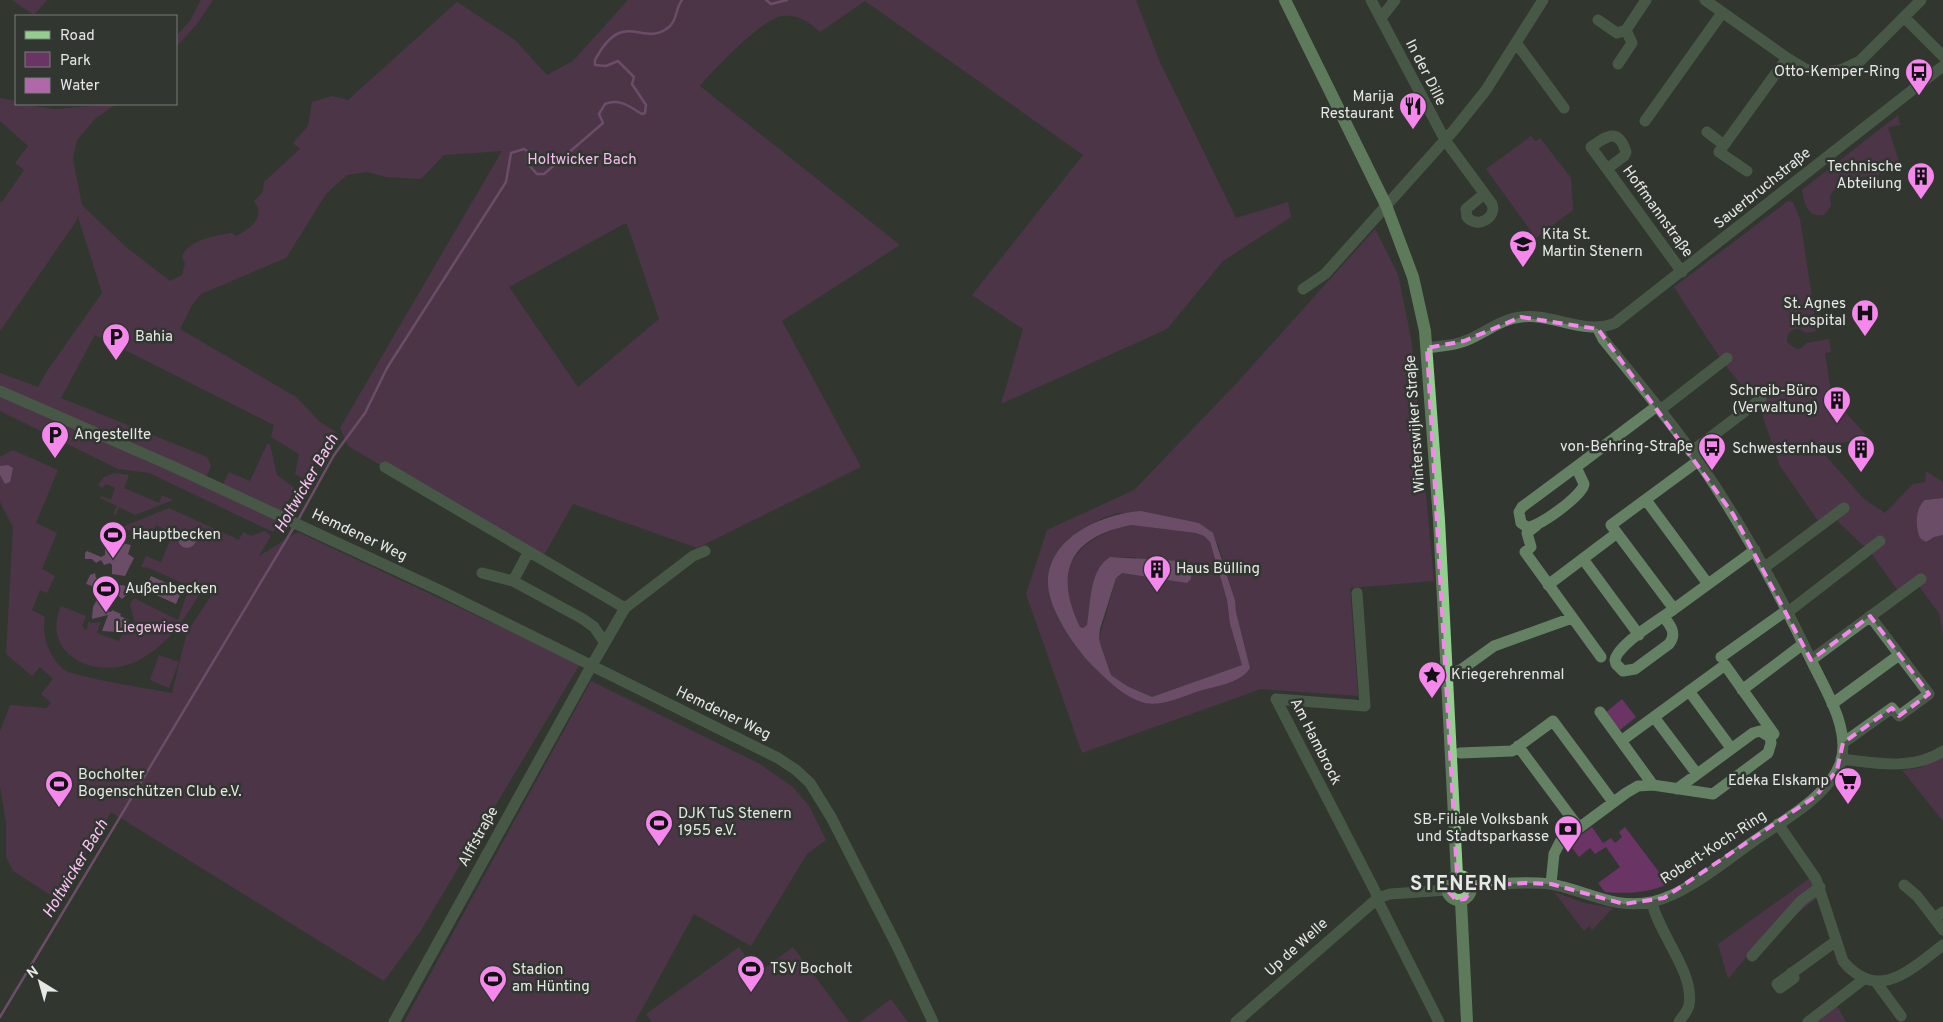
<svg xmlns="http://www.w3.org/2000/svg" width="1943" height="1022" viewBox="0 0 1943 1022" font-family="Overpass,sans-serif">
  <rect width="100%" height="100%" fill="#313630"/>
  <path fill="#6a3465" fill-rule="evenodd" d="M12,0H47L34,15Z
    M201,0H213L197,24L176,47V36L190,21Z
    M628,0H1136L1159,60L1236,218L1288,202L1291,217L1223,261L1167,329L1001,404L1023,329L972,295L1083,155L865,1L820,32C809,22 798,14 782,16C763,18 713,70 700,86L900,245L782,321L861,467L697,548L573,504L541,560L348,446L340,428L502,151L444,155L421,179L386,177L367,172L347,175L326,194L286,258L201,294L192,305L180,329L296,397L320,422L336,432L320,454L318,453L305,480L295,474L299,454L271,437L274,425L95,335L61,398L207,457L211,466L206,477L223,484L229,472L250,481L267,444H270L277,475L295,488L273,532L149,473L118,469L0,411V373L38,387L47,371L102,293L77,214V220L0,331V201L2,202L24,170L15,163L28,146L0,121V98L16,101V104L55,109L116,104L95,119L77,140L73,159L82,205L126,247L170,281L182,275L185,264L182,256C191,239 214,236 232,233L236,236C249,229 267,218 254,201L263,192L264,182L300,149L293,143L308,126L312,102L332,96L348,100L457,2L515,40L547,75L573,61ZM624,224H627L659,319L578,387L509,287Z
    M1898,115L1900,125L1888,127L1899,162L1881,171L1875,181H1870L1869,176L1845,180V185L1833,191L1830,196L1831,206L1824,215C1807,218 1805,204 1802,190Z
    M1531,136L1535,141L1540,138L1571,178L1573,210L1536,238L1486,169Z
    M1788,201L1793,202L1800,219L1817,331L1805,333C1800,327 1793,328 1788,334L1787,342L1796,349L1802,348L1806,343L1829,339L1831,352L1825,353L1831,393H1838L1845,412L1869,438L1818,447L1864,499L1885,513L1913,484L1925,482L1926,471L1943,482V635L1939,613L1918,585L1899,592L1871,553L1832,516L1820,524L1780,466L1760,409L1720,358L1674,287Z
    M1375,229L1398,274L1412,343L1434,581L1350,588L1358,696L1261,689L1082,753L1026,594L1047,530L1134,490L1235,385ZM1118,513L1153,514L1199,523L1218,544L1235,600L1236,612L1250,668C1243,681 1221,685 1207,689C1193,692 1165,706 1152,704C1108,695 1040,619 1049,572C1054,541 1091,521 1118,513Z
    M13,450L58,470L36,523L57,533L42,569L55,576L47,593L40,590L32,610L45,617C41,635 49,656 63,669C75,678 153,689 172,693L187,632L211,596L149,568L141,567L146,556L161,562L173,533L156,525L149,540L122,527L169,508L239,540L243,532L251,536L265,531L271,536L259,556L298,532L580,664L420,932L384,981L111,812L58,900L13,871L6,857V822L0,787V731L10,705L46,708L51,703L41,694L53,679L40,667L32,676L6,654L13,527L0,502V457Z
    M114,473L129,475L124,488L159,503L162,495L173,500L135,515L119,507L116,515L113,514L117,506L100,498L101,496L111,500L115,488L106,484L102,488L98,485L104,477Z
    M1131,525L1196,533L1204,536L1210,542L1227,600L1230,624L1242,665L1152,697L1127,686L1111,675L1099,639L1116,578L1122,573L1187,583L1133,557H1109L1097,572L1087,625L1083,628L1080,627C1075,617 1069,606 1067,594C1059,555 1098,531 1131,525Z
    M189,588L200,593C184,621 165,648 135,662C95,680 40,655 61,606L83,615L84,614L86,617L82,625L85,630L87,629L88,622L93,623L101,622L97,633L119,641L124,630L135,624L130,604L134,598L178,620Z
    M159,655L179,662L169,688L150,680Z
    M591,681L758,763L793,787L809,806L826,840L807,854L751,946L694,914L635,1022H404Z
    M1622,699L1636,717L1620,730L1605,713Z
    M1943,757V821L1902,770L1919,768Z
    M1592,827L1603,843L1611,838L1615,843L1622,837L1619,832L1625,827L1668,884C1647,893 1628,894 1605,892L1598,883L1620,867L1606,847L1595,854L1590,848L1579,857L1569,844Z
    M1810,878L1817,898L1754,948L1728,979L1718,944Z
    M1554,892L1585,903L1613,908L1592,930L1589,926L1584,931Z
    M739,947L758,973L793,947L849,1022H652L646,1014Z
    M891,999L908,1022H860Z
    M1837,1006L1846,1022H1813Z"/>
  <path fill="#b168aa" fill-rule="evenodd" d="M8,465L13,468L10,482L5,484L0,475V466Z
    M1943,498V535L1934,537L1926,542L1920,538C1915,527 1915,508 1925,500Z
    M1141,511L1199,523L1213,533L1235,600L1236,612L1250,668C1242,682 1218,686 1203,690C1185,695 1164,707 1145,703C1128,699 1110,683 1098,671C1078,653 1049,612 1048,584C1047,537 1102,514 1141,511ZM1131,525L1196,533L1204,536L1210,542L1227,600L1230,624L1242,665L1152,697L1127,686L1111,675L1102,649L1099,639L1100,629L1116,578L1122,573L1187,583L1191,579V572L1180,561L1110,557C1089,570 1091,603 1087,625L1083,628L1080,627C1053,572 1070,537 1131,525Z
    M178 539a9 9 0 1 1 18 0a9 9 0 1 1-18 0Z
    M117,542L131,545L128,554L134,558L125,576L112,574V565L110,563L104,565L101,560L96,563L92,559H85V553L87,551L101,557L105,555V549L116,545Z
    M95,573L96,578H104L113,588L121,585L126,586L128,594L122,599L115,593H106L95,583L92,586L86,584L90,575Z
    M151,576L182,590L176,604L145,590Z
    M100,594L103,596L100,606L104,603L109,606L107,611L111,612L112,610L121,614L120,616L129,620L117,632L102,631L108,615L92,619L93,607Z"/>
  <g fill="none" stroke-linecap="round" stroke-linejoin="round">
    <path stroke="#b168aa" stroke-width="2.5" d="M766,0L771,4L787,0
      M298,520L334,455L365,413L387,368L506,182L511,153L524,149L527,151V163L537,174H544L603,123L599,114L605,104C620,98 630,107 642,114L645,113L646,105L632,84L634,77L618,61L606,66L595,65V60C624,6 642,49 669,27C678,19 675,9 682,0
      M0,1017L294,527"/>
    <path stroke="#648263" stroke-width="11" d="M1371,0L1445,140L1492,204C1497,218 1477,229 1467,217L1466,209L1484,194
      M1705,0L1787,58L1805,69L1823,72L1841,70L1860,61L1921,0
      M1904,17L1943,56
      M1381,18L1395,0
      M1598,20L1617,33L1626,30L1646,0
      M1517,44L1564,108
      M1618,64L1632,43L1626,30
      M1645,121L1722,13
      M1707,132L1724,145L1787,58
      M1724,145L1719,152L1747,171
      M1607,169L1624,156L1626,152C1618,127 1607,136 1591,147L1682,272
      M1303,289L1325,274L1454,130L1486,90L1543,0
      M1427,348C1439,346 1453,346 1465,341C1484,334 1500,319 1521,317C1553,313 1585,336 1615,323L1943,66
      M0,391L172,466L439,590L778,758L796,770L810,783L831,817L896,944L933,1022
      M1660,410L1727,358
      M1691,452L1761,399
      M385,467L625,608
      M1576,467L1584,484C1583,495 1538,528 1527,527L1521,523L1519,512L1522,507Z
      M1576,467L1657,406
      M1646,500L1708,584
      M1536,526L1527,533L1531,547L1525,552L1601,657
      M1617,533L1674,609
      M1583,559L1639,635
      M1765,567L1844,508
      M482,573L513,581L583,619L594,627L605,643
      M513,581L528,553
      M1548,585L1617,533L1611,525L1698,461
      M1357,593L1365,706L1276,699L1375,891L1380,905L1439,1022
      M1788,612L1880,541
      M1664,617C1671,626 1677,634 1669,644L1635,669L1623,671L1616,664L1615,660C1618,644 1659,620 1674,609L1755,550
      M1721,657L1787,610
      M1811,660L1921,579
      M1455,672L1462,669L1494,646L1572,618
      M1742,690L1803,644
      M1689,691L1731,748
      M1832,704L1899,655
      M1600,712L1653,785
      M1654,717L1697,774
      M1843,743L1892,708L1899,716L1929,694L1870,616
      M1518,746L1579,828
      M1460,753L1512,751L1553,721L1613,802
      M1841,759C1875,763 1913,771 1943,751
      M1677,789L1753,733L1760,731L1770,737
      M1778,824L1816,879L1843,961C1878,1003 1910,970 1943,945
      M1551,884L1554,854L1560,842L1626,793L1638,786L1653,785L1713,794L1768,753L1771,743L1770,737L1774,734L1725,665L1621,741
      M1904,885L1917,896L1934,918
      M1472,886C1496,884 1525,881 1550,884C1586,890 1613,910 1652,902C1687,894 1725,861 1754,841C1782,821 1831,795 1841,761C1850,728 1826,691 1812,662C1779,592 1743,526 1699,462C1670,420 1636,380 1603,339L1598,329
      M1652,902C1658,933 1695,973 1689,1005C1688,1011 1682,1017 1679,1022
      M1943,912L1934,918L1943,930
      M1752,956L1801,901L1820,887
      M1791,973L1794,978L1780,988L1777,984L1836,941
      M1876,982L1901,1016
      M394,1022L588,672L625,608L693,556L705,551
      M1236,1022L1378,898L1390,894L1447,890
      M1808,1022L1864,979"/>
    <path stroke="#92cf8f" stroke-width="12" d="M1285,0L1386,205L1413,277L1425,331L1439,520L1457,876
      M1447 888a12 12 0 1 1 24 0a12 12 0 1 1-24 0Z
      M1461,901L1467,1022"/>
  </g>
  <path d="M0 0H1943V1022H0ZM1521,317L1598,329L1733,514L1811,660L1870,616L1929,694L1899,716L1892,708L1843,743L1837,770L1816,796L1664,898L1624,904L1551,884L1527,883L1474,886L1465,899L1456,900L1447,890L1457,874L1427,348L1464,341Z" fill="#313630" fill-opacity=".55" fill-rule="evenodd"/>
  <path fill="none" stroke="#f688ed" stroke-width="4" stroke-dasharray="10 6" stroke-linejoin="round" d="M1521,317L1598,329L1733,514L1811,660L1870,616L1929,694L1899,716L1892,708L1843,743L1837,770L1816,796L1664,898L1624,904L1551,884L1527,883L1474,886L1465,899L1456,900L1447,890L1457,874L1427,348L1464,341Z"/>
  <defs>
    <g id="bus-pin" transform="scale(1.4375)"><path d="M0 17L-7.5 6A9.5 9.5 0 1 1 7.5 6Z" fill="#f688ed" stroke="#313630"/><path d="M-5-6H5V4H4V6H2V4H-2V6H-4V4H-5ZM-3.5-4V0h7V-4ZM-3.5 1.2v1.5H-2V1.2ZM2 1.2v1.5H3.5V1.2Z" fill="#111"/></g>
    <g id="restaurant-pin" transform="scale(1.4375)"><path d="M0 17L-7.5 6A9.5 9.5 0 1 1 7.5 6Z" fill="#f688ed" stroke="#313630"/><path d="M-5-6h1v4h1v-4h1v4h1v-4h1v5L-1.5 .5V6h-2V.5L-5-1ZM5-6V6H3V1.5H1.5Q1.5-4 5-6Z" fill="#111"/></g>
    <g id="building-pin" transform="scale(1.4375)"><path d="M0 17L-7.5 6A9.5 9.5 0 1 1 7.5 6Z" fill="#f688ed" stroke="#313630"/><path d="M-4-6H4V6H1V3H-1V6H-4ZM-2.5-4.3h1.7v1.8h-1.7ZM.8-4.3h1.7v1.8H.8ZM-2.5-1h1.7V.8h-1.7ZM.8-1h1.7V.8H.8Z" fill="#111"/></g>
    <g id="school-pin" transform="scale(1.4375)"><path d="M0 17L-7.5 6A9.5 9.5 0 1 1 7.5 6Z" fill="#f688ed" stroke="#313630"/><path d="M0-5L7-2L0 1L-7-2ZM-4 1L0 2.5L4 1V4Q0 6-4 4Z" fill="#111"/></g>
    <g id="hospital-pin" transform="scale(1.4375)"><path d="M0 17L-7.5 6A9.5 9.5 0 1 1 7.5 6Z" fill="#f688ed" stroke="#313630"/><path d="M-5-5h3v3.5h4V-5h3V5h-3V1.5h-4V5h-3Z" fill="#111"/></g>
    <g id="parking-pin" transform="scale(1.4375)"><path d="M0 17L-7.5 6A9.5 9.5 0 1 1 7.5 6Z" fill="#f688ed" stroke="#313630"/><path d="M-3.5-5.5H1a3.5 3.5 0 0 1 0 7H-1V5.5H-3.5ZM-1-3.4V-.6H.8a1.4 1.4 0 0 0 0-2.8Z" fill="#111"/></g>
    <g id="stadium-pin" transform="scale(1.4375)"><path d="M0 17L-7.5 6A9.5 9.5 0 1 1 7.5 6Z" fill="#f688ed" stroke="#313630"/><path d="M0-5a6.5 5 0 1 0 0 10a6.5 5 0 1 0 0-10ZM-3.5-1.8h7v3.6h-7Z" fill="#111"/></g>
    <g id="sight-pin" transform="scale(1.4375)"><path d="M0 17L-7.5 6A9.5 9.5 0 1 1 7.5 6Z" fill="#f688ed" stroke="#313630"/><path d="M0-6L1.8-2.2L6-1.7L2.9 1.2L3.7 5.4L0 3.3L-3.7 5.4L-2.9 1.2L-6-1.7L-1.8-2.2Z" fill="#111"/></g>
    <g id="supermarket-pin" transform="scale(1.4375)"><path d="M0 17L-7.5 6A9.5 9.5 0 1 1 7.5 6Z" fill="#f688ed" stroke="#313630"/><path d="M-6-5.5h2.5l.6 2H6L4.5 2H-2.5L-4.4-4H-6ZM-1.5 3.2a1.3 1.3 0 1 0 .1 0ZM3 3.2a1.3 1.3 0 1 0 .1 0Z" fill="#111"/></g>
    <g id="bank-pin" transform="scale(1.4375)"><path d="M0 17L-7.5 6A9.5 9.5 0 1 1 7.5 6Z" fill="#f688ed" stroke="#313630"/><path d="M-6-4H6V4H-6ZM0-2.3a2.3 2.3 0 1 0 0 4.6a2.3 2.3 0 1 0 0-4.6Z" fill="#111"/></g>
  </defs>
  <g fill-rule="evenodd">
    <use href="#bus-pin" x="1919" y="72"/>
    <use href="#restaurant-pin" x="1413" y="106"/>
    <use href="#building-pin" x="1921" y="176"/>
    <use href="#school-pin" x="1523" y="244"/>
    <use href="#hospital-pin" x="1865" y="313"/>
    <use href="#parking-pin" x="116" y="337"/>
    <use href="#building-pin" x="1837" y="400"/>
    <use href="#parking-pin" x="55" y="435"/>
    <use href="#bus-pin" x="1712" y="447"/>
    <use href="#building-pin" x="1861" y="449"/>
    <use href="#stadium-pin" x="113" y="535"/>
    <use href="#building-pin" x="1157" y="569"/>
    <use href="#stadium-pin" x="106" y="589"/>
    <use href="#sight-pin" x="1432" y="675"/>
    <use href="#supermarket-pin" x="1848" y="781"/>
    <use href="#stadium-pin" x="59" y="784"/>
    <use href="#stadium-pin" x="659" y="823"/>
    <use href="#bank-pin" x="1568" y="829"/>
    <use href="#stadium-pin" x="751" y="969"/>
    <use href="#stadium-pin" x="493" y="979"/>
  </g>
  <g text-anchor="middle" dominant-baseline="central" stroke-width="5" stroke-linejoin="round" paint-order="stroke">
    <g font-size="15" fill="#e5e8e4" stroke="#313630" text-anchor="start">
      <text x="1900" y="72" text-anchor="end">Otto-Kemper-Ring</text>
      <text x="1394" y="97" text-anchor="end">Marija<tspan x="1394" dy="17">Restaurant</tspan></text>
      <text x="1902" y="167" text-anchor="end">Technische<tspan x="1902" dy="17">Abteilung</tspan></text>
      <text x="1542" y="235">Kita St.<tspan x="1542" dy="17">Martin Stenern</tspan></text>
      <text x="1846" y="304" text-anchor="end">St. Agnes<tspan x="1846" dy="17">Hospital</tspan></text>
      <text x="135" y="337">Bahia</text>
      <text x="1818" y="391" text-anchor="end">Schreib-Büro<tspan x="1818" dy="17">(Verwaltung)</tspan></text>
      <text x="74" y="435">Angestellte</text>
      <text x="1693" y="447" text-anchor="end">von-Behring-Straße</text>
      <text x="1842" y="449" text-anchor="end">Schwesternhaus</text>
      <text x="132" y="535">Hauptbecken</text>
      <text x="1176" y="569">Haus Bülling</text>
      <text x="125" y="589">Außenbecken</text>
      <text x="1451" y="675">Kriegerehrenmal</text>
      <text x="78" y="775">Bocholter<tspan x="78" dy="17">Bogenschützen Club e.V.</tspan></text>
      <text x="1829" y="781" text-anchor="end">Edeka Elskamp</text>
      <text x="678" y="814">DJK TuS Stenern<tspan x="678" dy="17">1955 e.V.</tspan></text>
      <text x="1549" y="820" text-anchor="end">SB-Filiale Volksbank<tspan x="1549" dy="17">und Stadtsparkasse</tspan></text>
      <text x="770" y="969">TSV Bocholt</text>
      <text x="512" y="970">Stadion<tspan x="512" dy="17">am Hünting</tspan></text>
    </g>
    <g font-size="15" fill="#e5e8e4" stroke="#313630">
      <text transform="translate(1425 73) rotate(63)">In der Dille</text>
      <text transform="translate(1763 189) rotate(-39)">Sauerbruchstraße</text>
      <text transform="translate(1657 212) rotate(54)">Hoffmannstraße</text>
      <text transform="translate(1416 424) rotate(-94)">Winterswijker Straße</text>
      <text transform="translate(359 536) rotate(25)">Hemdener Weg</text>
      <text transform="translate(723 714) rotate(26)">Hemdener Weg</text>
      <text transform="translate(1315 742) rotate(63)">Am Hambrock</text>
      <text transform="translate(479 837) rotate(-61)">Alffstraße</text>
      <text transform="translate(1714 848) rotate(-33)">Robert-Koch-Ring</text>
      <text transform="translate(1297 948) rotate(-42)">Up de Welle</text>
    </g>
    <g font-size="15" fill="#f7bdf0" stroke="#313630">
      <text x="582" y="160">Holtwicker Bach</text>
      <text x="152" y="628">Liegewiese</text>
    </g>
    <g font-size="16" font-style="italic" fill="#fec3f7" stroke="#313630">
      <text transform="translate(307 484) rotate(-60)">Holtwicker Bach</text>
      <text transform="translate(76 869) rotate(-59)">Holtwicker Bach</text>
    </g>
    <g font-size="20" font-weight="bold" letter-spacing="1" fill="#e5e8e4" stroke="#313630">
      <text x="1459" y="885">STENERN</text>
    </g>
  </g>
  <rect x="15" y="15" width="162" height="90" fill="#313630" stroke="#797d78"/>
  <rect x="25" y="31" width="25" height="8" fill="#92cf8f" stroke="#797d78"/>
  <text x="60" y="40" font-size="15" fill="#e5e8e4">Road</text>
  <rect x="25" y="52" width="25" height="15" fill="#6a3465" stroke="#797d78"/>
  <text x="60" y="65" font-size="15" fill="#e5e8e4">Park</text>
  <rect x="25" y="78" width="25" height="15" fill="#b168aa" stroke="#797d78"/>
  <text x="60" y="90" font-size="15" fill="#e5e8e4">Water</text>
  <g transform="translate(40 982) rotate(323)" stroke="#313630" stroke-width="4" paint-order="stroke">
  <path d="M0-4L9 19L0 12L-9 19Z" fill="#e5e8e4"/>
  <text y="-8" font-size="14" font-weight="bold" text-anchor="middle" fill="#e5e8e4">N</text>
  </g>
</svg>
